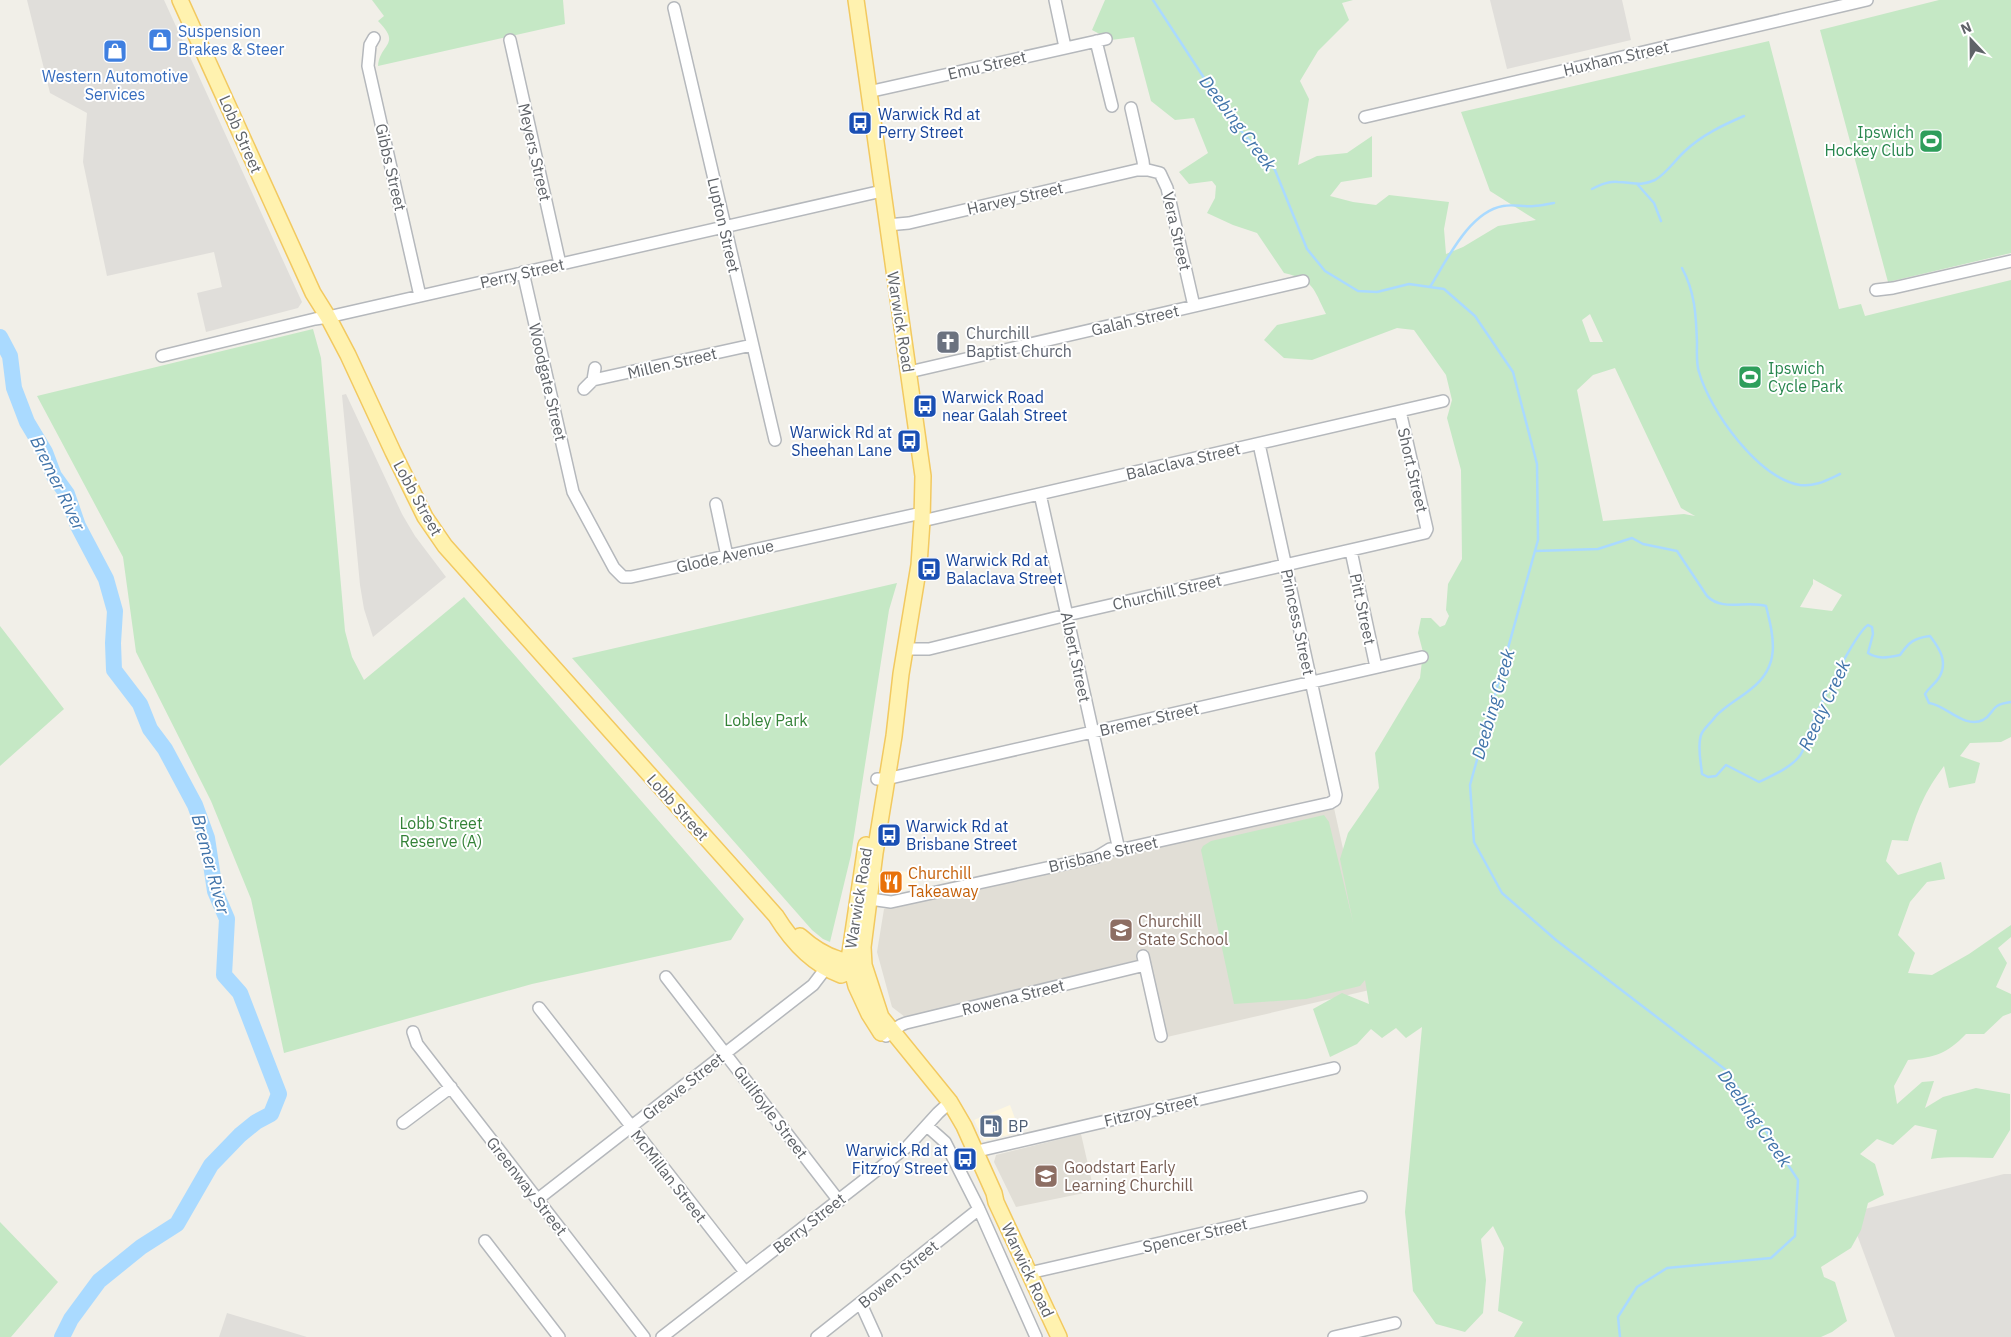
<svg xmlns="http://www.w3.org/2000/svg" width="2011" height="1337" viewBox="0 0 2011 1337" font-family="'IBM Plex Sans',sans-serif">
  <rect width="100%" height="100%" fill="#f1efe8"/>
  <path fill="#fef7e0" d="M891,870L918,873V887L885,895Z
    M1010,1105L1020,1132L984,1141L974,1120Z"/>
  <path fill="#e0deda" d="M27,0H164L302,302L298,308L206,332L197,293L222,287L214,252L107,276L83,162L87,113L50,93Z
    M1490,0H1622L1631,40L1507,69Z
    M346,394L402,514L415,536L446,577L373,637L364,609L360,585L342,395Z
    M2004,1174H2011V1337H1895L1849,1213Z
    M227,1313L307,1337H219Z"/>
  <path fill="#e1ded6" d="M1334,808L1374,989L1167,1037L1148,950L1136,953L1137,960L905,1017L892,1007L877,952L884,909Z
    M1081,1134L1094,1191L1016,1207L994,1162L996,1155Z"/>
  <path fill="#c5e8c5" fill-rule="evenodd" d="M372,0H563L565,24L378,66C380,43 402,45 378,21L384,16Z
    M1105,0H1353L1342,3L1349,20L1318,51L1300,81L1309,99L1298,165L1317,156L1347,153L1372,136V177L1341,182L1330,196L1353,202L1376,205L1389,195L1449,202L1444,229L1446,254L1463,247L1498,226L1536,220L1490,191L1461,112L1769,41L1839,309L1861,304L1865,316L2011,280V737L2001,742L1970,743L1960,756L1980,763L1975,783L1949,788L1944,766C1925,791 1917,811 1908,841L1892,840L1886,861L1898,875L1941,862L1945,879L1927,882L1910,902L1898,935L1915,953L1908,973L1932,975L1969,954L2011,925V937L1998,948L2007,963L1996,987L2011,994V1013L2003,1016L1984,1034H1966C1947,1054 1935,1057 1908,1060L1894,1086L1897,1104L1922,1082L1934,1081L1925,1108L1943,1097L1976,1088L2010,1094V1130L1993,1158C1972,1158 1952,1156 1931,1159L1937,1130L1915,1125L1893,1145L1877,1139L1860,1154L1875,1164L1884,1195L1868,1203L1861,1230L1851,1248L1821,1267L1824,1277L1835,1282L1847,1321L1832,1332L1821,1337H1514L1523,1322L1498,1311L1504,1248L1493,1226L1481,1239L1486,1280L1483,1313L1465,1332L1436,1324L1413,1291L1405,1212L1422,1027L1406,1038L1396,1028L1382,1038L1371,1029L1357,1044L1330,1057L1313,1009L1342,993L1369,1004L1365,980L1360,986L1306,999L1234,1004L1201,850L1203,846L1211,841L1324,815L1329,822L1353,922L1340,859L1348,833L1379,788L1375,753L1420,678L1423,652L1418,633L1421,618H1431L1440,627L1445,625L1449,616L1446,610L1448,584L1462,559L1461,470L1447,418L1452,400L1446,375L1414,330L1397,328L1312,360L1284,358L1264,340L1277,325L1326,314C1313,288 1314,280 1284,273L1257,233L1233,225L1207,213L1215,198L1216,186L1212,181L1189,184L1179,172L1208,153L1194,118L1175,120L1151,101L1134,37L1111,40L1092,30ZM1590,314L1603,342H1590L1582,320ZM1615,368L1681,508L1695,516L1684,514L1603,521L1577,390L1593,375ZM1813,579L1842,595L1832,611L1800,607L1813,584Z
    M1939,0H2011V253L1888,282L1820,30Z
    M313,329L321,358L345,631L352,657L364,680L464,597L744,919L731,940L532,984L284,1053L251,899L211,801L136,652L123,557L37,396Z
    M897,583L889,610L851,855L830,942L823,939L812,930L572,658Z
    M0,626L64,709L0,766Z
    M0,1222L58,1282L11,1337H0Z"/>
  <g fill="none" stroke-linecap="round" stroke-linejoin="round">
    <path stroke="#aadaff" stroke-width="2.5" d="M1153,0L1231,119L1275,170L1307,249L1325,271L1358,291L1377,292L1409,284L1444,289L1475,316L1513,372L1537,464L1538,540L1470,785L1474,842L1502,893L1556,940L1726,1070L1798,1180L1795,1236L1771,1258L1667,1268L1637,1287L1618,1317L1620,1337
      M1638,185L1654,203L1661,221
      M1592,189C1600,185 1608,181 1618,182C1633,182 1639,187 1655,180C1667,173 1675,160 1685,151C1702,135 1723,125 1744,116
      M1682,268C1695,292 1696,315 1697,342C1697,352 1696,363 1699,372C1710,411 1758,478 1800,485C1815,487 1827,480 1840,474
      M1430,287C1447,260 1469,212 1503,206C1513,204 1524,207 1534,206C1541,206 1547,204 1554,203
      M1535,551L1598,549L1632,538L1643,544L1677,551L1707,596C1723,612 1746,600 1766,606C1774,638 1781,666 1751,689C1739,699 1725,706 1715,717C1711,723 1703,729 1701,735C1697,747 1701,762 1702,774L1708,777L1716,776L1726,765L1759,782C1773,775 1788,769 1798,758C1805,751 1806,738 1810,729C1817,711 1855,633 1868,625L1872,627L1873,634L1868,653C1879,660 1889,657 1900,655C1909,642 1914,638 1930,636C1940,649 1949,663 1938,679C1934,685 1929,687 1925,694L1929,703C1946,705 1964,729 1983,720C1996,713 1988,705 2011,702"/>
    <path stroke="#aadaff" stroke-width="16" d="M0,337L10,356L14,388L27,422L45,452L54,476L67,494L78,526L106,579L115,611L113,643L114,670L140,704L150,729L165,749L195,805L207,838L215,891L227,919L224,975L240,993L279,1094L271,1114L256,1122L240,1135L211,1165L177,1224L141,1247L99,1281L71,1319L62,1337"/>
    <g stroke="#b5b8bc" stroke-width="14">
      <path id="minor" d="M1055,0L1065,47
        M674,8L775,440
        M374,38L370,45L368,66L420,296
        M510,40L560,264
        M1096,41L1112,106
        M868,92L1106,39
        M1131,108L1143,161L1144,170
        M1365,117L1867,0
        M887,225L909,223L1137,170H1148L1160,173L1167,188L1194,306
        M523,272L573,492L614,568L623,577H631L922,513
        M1876,290L1893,288L2011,261
        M162,356L315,319L328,317L882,191
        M909,372L1303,281
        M593,380L752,345
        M584,389L593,380L595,368
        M1040,494L1119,850
        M716,504L727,556
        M922,521L1443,401
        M1351,551L1376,667
        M905,649H929L1067,615L1425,533L1427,529L1400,411
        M877,779H886L1422,657
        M870,899L891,902L1097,857L1110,849L1119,850L1330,803L1335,800L1336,795L1259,444
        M1143,956L1161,1036
        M666,977L839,1201
        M539,1008L745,1272
        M413,1032L417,1044L644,1337
        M886,1036L901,1025L906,1023L1145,965
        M403,1123L451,1087
        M927,1126L945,1142L979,1209L1036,1337
        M969,1153L1334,1068
        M538,1199L813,985L826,968
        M485,1241L559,1337
        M1029,1273L1361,1197
        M861,1304L876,1337
        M662,1337L908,1146L938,1113L950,1102
        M817,1337L979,1209
        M1334,1337L1395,1323"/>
    </g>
    <g stroke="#f2c960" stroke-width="18">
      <path id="major" d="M180,0L313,293L328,317L348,355L393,452L425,517L445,546L776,916C792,942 812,964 841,975L864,965
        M856,0L923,476L922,521L919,565L901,674L894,736L875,853L863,947L864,965L881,1017L950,1102L964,1126L994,1193L996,1202L1059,1337
        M866,845L849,959L856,986L869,1014L881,1033
        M800,936C810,945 825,955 838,959C844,961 850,959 857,962"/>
    </g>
    <use href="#minor" stroke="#fff" stroke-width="11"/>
    <use href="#major" stroke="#fff2af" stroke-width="15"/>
  </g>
  <defs>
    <g id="shop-square" transform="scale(1.25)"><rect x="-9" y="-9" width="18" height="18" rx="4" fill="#3f7fe0" stroke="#fff"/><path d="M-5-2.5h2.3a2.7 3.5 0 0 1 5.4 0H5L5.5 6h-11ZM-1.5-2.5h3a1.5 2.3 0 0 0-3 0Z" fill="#fff"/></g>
    <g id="bus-square" transform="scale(1.25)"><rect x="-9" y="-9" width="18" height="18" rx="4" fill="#1a4fb4" stroke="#fff"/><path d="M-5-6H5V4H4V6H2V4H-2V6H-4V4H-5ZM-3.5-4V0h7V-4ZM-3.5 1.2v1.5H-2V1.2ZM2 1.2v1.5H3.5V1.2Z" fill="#fff"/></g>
    <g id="stadium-square" transform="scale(1.25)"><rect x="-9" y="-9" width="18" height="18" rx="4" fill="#2e9e5b" stroke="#fff"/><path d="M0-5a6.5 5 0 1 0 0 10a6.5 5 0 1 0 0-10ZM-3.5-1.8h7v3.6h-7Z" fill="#fff"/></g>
    <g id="church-square" transform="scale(1.25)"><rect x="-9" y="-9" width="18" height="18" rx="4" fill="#6b7280" stroke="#fff"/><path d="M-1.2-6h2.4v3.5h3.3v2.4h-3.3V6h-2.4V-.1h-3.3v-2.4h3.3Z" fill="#fff"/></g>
    <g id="restaurant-square" transform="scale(1.25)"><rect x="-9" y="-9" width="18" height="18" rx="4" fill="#e8710a" stroke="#fff"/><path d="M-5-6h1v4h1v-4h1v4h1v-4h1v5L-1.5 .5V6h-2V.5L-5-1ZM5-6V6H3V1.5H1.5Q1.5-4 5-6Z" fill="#fff"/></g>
    <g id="school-square" transform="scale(1.25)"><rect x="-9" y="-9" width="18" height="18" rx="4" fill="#8d6e63" stroke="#fff"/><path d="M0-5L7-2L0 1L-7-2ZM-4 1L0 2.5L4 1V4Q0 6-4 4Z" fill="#fff"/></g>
    <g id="fuel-square" transform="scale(1.25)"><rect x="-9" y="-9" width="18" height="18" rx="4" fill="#5c6f8a" stroke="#fff"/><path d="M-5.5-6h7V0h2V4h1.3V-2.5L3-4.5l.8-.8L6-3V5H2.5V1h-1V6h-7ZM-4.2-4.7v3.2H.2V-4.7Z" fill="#fff"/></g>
  </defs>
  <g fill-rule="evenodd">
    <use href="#shop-square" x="160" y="40"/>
    <use href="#shop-square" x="115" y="51"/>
    <use href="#bus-square" x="860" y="123"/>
    <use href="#stadium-square" x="1931" y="141"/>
    <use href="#church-square" x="948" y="342"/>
    <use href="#stadium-square" x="1750" y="377"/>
    <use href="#bus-square" x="925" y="406"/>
    <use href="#bus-square" x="909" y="441"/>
    <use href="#bus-square" x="929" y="569"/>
    <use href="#bus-square" x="889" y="835"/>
    <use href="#restaurant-square" x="891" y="882"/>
    <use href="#school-square" x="1121" y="930"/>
    <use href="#fuel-square" x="991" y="1126"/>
    <use href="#bus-square" x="965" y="1159"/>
    <use href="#school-square" x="1046" y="1176"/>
  </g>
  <g text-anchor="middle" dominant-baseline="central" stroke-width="4" stroke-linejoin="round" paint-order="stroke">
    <g font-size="16" fill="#366cbe" stroke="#fff" text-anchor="start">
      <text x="178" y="31">Suspension<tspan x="178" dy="18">Brakes &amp; Steer</tspan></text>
      <text x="115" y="76" text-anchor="middle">Western Automotive<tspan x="115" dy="18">Services</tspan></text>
    </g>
    <g font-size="16" fill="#5f6368" stroke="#fff">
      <text transform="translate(1616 58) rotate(-13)">Huxham Street</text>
      <text transform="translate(987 65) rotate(-13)">Emu Street</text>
      <text transform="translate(241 134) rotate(66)">Lobb Street</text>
      <text transform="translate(535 152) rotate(77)">Meyers Street</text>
      <text transform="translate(391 167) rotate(77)">Gibbs Street</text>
      <text transform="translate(1015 198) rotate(-13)">Harvey Street</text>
      <text transform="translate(724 225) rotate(77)">Lupton Street</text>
      <text transform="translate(1177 231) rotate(77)">Vera Street</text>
      <text transform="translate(522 273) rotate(-13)">Perry Street</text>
      <text transform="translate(1135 320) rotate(-13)">Galah Street</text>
      <text transform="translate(901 322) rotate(81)">Warwick Road</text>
      <text transform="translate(672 363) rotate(-13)">Millen Street</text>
      <text transform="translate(548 382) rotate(77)">Woodgate Street</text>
      <text transform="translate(1183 461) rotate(-13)">Balaclava Street</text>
      <text transform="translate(1413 470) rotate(77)">Short Street</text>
      <text transform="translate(418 498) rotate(61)">Lobb Street</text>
      <text transform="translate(725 556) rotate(-13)">Glode Avenue</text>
      <text transform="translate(1167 592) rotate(-13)">Churchill Street</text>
      <text transform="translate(1363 609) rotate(78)">Pitt Street</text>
      <text transform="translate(1298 622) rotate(78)">Princess Street</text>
      <text transform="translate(1076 657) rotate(78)">Albert Street</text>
      <text transform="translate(1149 719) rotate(-13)">Bremer Street</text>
      <text transform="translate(678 807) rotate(48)">Lobb Street</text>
      <text transform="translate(1103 854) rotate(-13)">Brisbane Street</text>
      <text transform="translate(858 898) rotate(-81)">Warwick Road</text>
      <text transform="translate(1013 997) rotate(-14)">Rowena Street</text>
      <text transform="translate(683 1086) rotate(-38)">Greave Street</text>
      <text transform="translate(1151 1110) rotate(-13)">Fitzroy Street</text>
      <text transform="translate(771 1112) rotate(53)">Guilfoyle Street</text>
      <text transform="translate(669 1176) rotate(52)">McMillan Street</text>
      <text transform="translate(527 1186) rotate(52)">Greenway Street</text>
      <text transform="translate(809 1223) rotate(-38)">Berry Street</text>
      <text transform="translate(1195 1235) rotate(-13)">Spencer Street</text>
      <text transform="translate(1028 1270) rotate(65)">Warwick Road</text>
      <text transform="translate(898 1274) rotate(-39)">Bowen Street</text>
    </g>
    <g font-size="16" fill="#164399" stroke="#fff" text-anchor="start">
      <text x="878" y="114">Warwick Rd at<tspan x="878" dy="18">Perry Street</tspan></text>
      <text x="942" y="397">Warwick Road<tspan x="942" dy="18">near Galah Street</tspan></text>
      <text x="892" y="432" text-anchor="end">Warwick Rd at<tspan x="892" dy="18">Sheehan Lane</tspan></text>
      <text x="946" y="560">Warwick Rd at<tspan x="946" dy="18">Balaclava Street</tspan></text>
      <text x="906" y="826">Warwick Rd at<tspan x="906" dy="18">Brisbane Street</tspan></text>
      <text x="948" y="1150" text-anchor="end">Warwick Rd at<tspan x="948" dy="18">Fitzroy Street</tspan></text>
    </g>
    <g font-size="16" fill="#27864d" stroke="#fff" text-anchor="end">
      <text x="1914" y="132">Ipswich<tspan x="1914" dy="18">Hockey Club</tspan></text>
      <text x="1768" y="368" text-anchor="start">Ipswich<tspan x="1768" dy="18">Cycle Park</tspan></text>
    </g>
    <g font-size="16" fill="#5b616d" stroke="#fff" text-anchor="start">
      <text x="966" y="333">Churchill<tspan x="966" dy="18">Baptist Church</tspan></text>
    </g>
    <g font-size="16" fill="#348238" stroke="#fff">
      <text x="766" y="720">Lobley Park</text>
      <text x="441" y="823">Lobb Street<tspan x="441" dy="18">Reserve (A)</tspan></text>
    </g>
    <g font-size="16" fill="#c56008" stroke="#fff" text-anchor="start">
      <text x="908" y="873">Churchill<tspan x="908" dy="18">Takeaway</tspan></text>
    </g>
    <g font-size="16" fill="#785e54" stroke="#fff" text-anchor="start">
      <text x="1138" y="921">Churchill<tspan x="1138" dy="18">State School</tspan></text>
      <text x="1064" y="1167">Goodstart Early<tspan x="1064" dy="18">Learning Churchill</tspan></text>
    </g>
    <g font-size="16" fill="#4e5e75" stroke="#fff" text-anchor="start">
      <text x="1008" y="1126">BP</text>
    </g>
    <g font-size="18" font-style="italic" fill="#4174aa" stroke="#fff">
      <text transform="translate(1238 123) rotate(53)">Deebing Creek</text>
      <text transform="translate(58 483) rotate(64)">Bremer River</text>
      <text transform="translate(1493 704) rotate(-74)">Deebing Creek</text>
      <text transform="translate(1824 705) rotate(-65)">Reedy Creek</text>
      <text transform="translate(211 864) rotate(75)">Bremer River</text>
      <text transform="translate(1755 1118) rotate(55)">Deebing Creek</text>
    </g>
  </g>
  <g transform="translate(1971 40) rotate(338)" stroke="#ffffff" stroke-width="4" paint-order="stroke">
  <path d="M0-4L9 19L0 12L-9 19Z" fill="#5f6368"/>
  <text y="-8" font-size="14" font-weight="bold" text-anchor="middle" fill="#5f6368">N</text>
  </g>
</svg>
